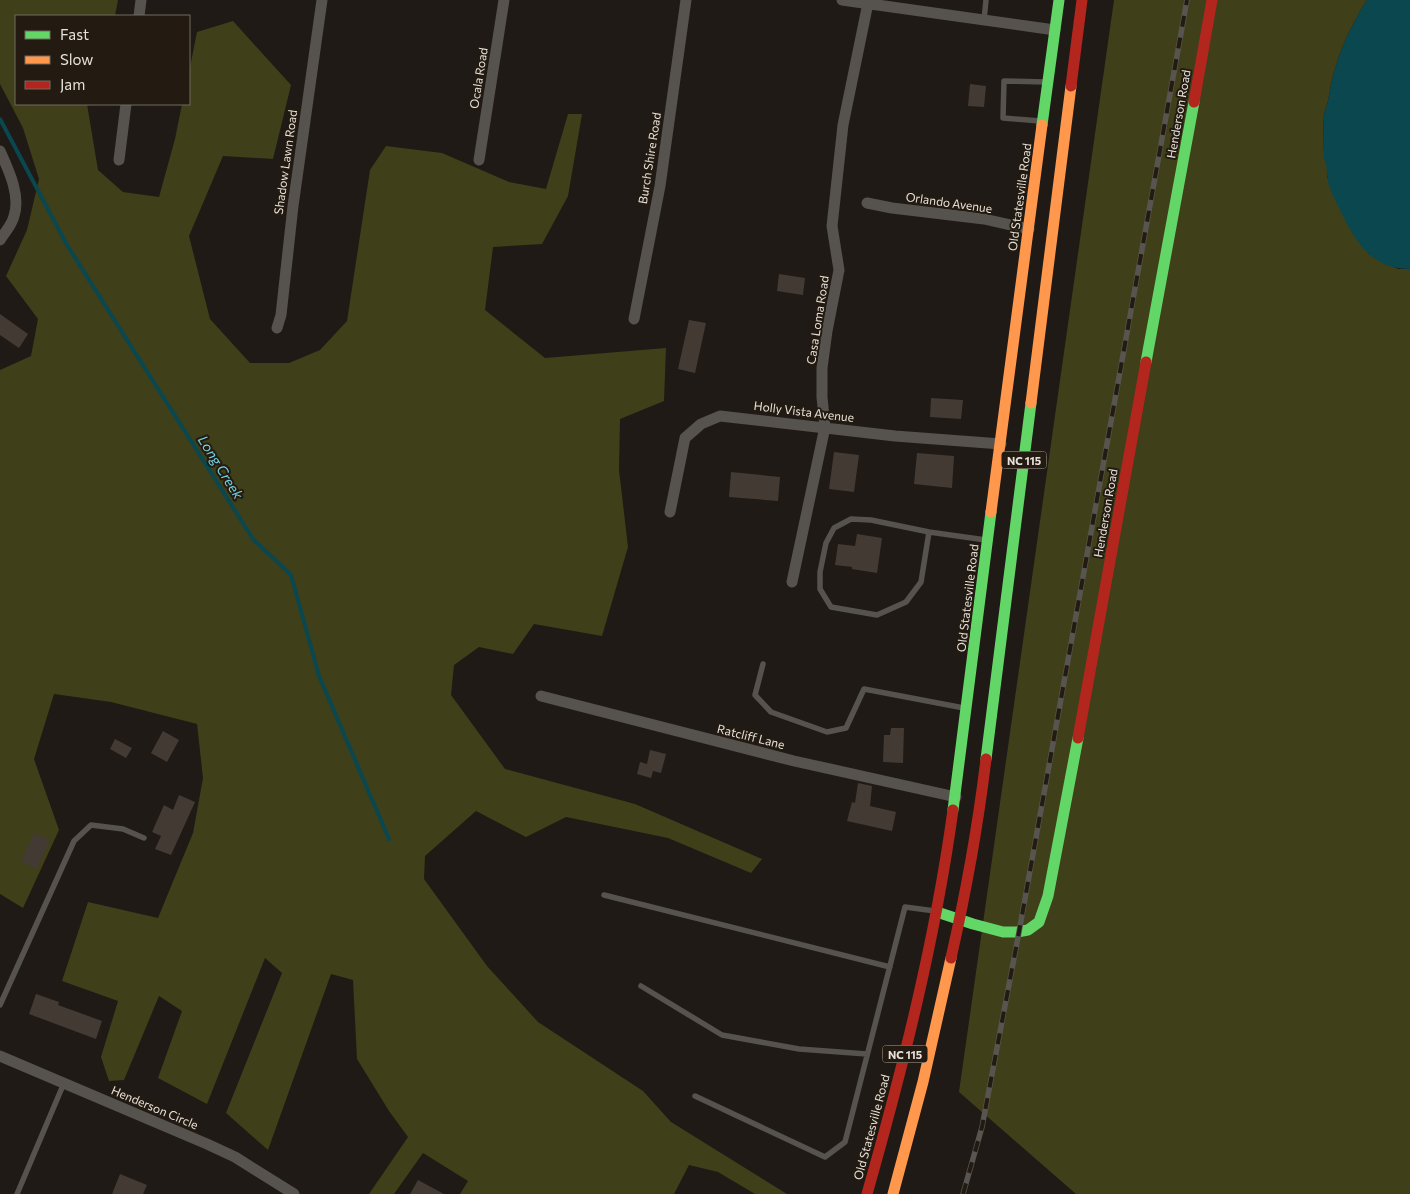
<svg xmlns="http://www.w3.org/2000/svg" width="1410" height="1194" viewBox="0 0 1410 1194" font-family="Commissioner,sans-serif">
  <rect width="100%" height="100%" fill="#1f1a15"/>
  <path fill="#3f3f19" d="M0,0H118L115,16H16V104H87L98,170L123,192L159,197L175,139L182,104H189V72L197,32L233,21L291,85L273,159L223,156L189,236L210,319L250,363H289L320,350L347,321L370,170L386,146L442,153L509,182L546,189L568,114H582L568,196L542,244L493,247L485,310L545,358L666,348L664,401L620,419L619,470L628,547L602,636L534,624L513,654L479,647L454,665L451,695L505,769L635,804L762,859L751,873L668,838L566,817L526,837L476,811L425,856L424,879L487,966L538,1022L643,1091L671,1122L787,1194H755L718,1172L689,1165L674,1194H460L468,1181L423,1153L394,1194H369L408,1137L389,1111L357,1059L353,980L331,974L268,1150L226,1113L282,973L265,958L207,1104L158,1078L182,1011L159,996L124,1080L109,1081L101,1057L118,1001L62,981L88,902L158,918L193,833L203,778L197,724L111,702L54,694L34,759L59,830L23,908L0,894V370L31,356L38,319L6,276L27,230L39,179L23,128L0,84Z
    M1114,0H1367C1348,30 1334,62 1329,96C1328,103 1325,109 1324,115C1323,129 1324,144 1324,158L1327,163V177L1369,254L1398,269H1410V1194H1076L959,1092Z"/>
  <path fill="#0a474f" d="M1367,0H1410V269C1371,269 1355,241 1340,210C1336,201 1331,193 1329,185C1326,176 1328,166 1324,158C1324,144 1323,129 1324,115C1325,109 1328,103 1329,96C1334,62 1348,30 1367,0Z"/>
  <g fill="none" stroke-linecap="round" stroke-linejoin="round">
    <path stroke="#0a474f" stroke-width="4" d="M0,119L67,245L253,539L291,575L319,676L389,839"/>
  </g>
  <path fill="#433a34" d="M970,84L986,86L984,107L968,106Z
    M779,274L805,278L803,295L777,291Z
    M0,314L28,334L19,348L0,335Z
    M689,320L706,323L695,373L678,369Z
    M931,398L963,400L961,419L930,417Z
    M834,452L859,455L854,492L829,489Z
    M917,453L954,456L952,488L914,484Z
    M731,472L780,477L778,501L729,497Z
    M857,534L882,538L877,573L852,569V567L835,565L838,544L855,546Z
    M891,728H904L903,763L883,762L884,735H890Z
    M163,731L179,740L167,762L151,753Z
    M115,739L132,748L126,758L110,749Z
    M650,750L666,754L661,773L653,771L651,778L637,774L640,762L647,764Z
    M858,783L872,786L870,806L896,812L892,831L847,821L852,802L855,803Z
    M179,795L195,802L171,855L155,849L161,836L152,832L164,805L173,810Z
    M34,833L50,840L37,869L21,861Z
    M36,994L59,1002L58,1005L102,1021L96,1039L29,1014Z
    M120,1174L147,1185L143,1194H112Z
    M418,1180L444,1194H410Z"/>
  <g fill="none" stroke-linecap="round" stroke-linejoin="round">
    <path stroke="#56524e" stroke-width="5.5" d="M984,20L986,0
      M1040,121L1003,118L1004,81L1046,82
      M929,532L921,582L906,602L877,615L831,607L820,589V572L826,543L834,528L851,519L871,520L929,532L986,540
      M763,664L755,695L771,712L827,732L846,728L864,689L964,708
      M604,895L890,967
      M641,986L722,1035L799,1049L867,1054
      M0,1005L74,841L91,825L123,829L144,838
      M695,1096L825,1157L845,1142L905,907L935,911
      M17,1194L64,1083"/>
    <path stroke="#56524e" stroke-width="11" d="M842,0L1055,30
      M139,16L141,0
      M0,151C8,169 21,195 14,216C12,225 5,232 0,240
      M119,160L126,104
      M479,160L504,0
      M867,203L892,208L984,219L1029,229
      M634,319L660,186L686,0
      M277,328L281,315L293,206L322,0
      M670,512L685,438L701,424L720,416L895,436L1001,444
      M792,582L825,427L822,397V368L827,331L839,270L832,226L843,125L868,3
      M541,696L794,761L956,797
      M0,1056L207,1144L235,1157L294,1194"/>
    <path stroke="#63d668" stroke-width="11" d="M1042,125L1059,0
      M1146,362L1194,102
      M986,759L1031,403
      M953,810L991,512
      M937,912L973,924L1003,932H1017L1028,930L1039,922L1048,896L1078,738"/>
    <path stroke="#ff974d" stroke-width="11" d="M1031,403L1071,86
      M991,512L1042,125
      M893,1194L923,1082L951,958"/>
    <path stroke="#b3261e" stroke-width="11" d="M1071,86L1082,0
      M1194,102L1212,0
      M1078,738L1146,362
      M951,958C966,892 978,826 986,759
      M867,1194C903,1067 935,941 953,810"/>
    <g stroke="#585550" stroke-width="5.5">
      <path id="rail" d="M963,1194L982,1127L1019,932L1187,0"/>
    </g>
    <use href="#rail" stroke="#231b11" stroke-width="4" stroke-dasharray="11" stroke-linecap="butt"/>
  </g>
  <g text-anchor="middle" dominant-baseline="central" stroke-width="4" stroke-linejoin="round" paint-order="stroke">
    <g fill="#231b11" stroke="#aca69e" stroke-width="1">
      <rect x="1001.5" y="451.5" width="45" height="17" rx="4"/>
      <rect x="882.5" y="1045.5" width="45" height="17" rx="4"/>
    </g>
    <g font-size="11" font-weight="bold" fill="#e6e1da">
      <text x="1024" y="460">NC 115</text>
      <text x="905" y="1054">NC 115</text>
    </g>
    <g font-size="12" fill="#e6e1da" stroke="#231b11">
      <text transform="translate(478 78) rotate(-81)">Ocala Road</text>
      <text transform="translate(1178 114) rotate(-80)">Henderson Road</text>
      <text transform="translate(649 158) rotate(-81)">Burch Shire Road</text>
      <text transform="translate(285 162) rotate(-82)">Shadow Lawn Road</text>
      <text transform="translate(1019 197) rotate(-82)">Old Statesville Road</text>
      <text transform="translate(949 202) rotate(8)">Orlando Avenue</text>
      <text transform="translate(817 320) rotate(-81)">Casa Loma Road</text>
      <text transform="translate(804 411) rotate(7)">Holly Vista Avenue</text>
      <text transform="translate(1105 513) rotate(-80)">Henderson Road</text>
      <text transform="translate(967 598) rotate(-83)">Old Statesville Road</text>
      <text transform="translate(751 736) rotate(14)">Ratcliff Lane</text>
      <text transform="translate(155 1107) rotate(23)">Henderson Circle</text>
      <text transform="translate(871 1127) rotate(-75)">Old Statesville Road</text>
    </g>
    <g font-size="14" font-style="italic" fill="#74d2e3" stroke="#231b11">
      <text transform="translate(221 467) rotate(58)">Long Creek</text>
    </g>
  </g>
  <rect x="15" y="15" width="175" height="90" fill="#231b11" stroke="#716a61"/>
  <rect x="25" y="31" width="25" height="8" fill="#63d668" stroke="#716a61"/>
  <text x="60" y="40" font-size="15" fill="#e6e1da">Fast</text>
  <rect x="25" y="56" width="25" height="8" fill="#ff974d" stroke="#716a61"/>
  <text x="60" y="65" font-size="15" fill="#e6e1da">Slow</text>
  <rect x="25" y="81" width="25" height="8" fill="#b3261e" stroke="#716a61"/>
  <text x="60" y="90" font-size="15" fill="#e6e1da">Jam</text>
</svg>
